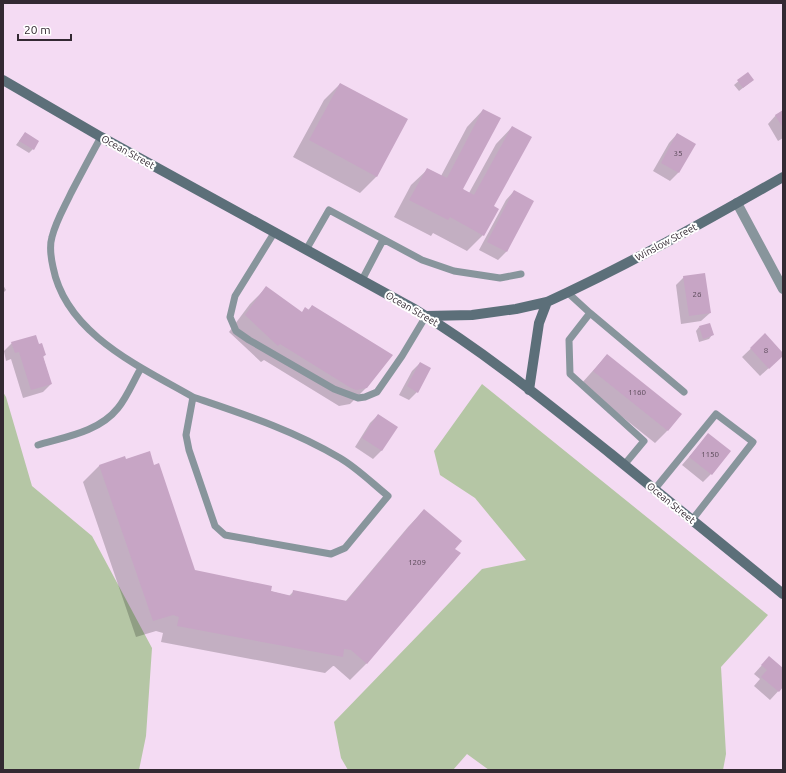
<svg xmlns="http://www.w3.org/2000/svg" width="786" height="773" viewBox="0 0 786 773" font-family="Ubuntu,sans-serif">
  <rect width="100%" height="100%" fill="#f4dbf3"/>
  <path fill="#b5c6a5" d="M482,384L768,615L721,667L726,754L723,770H489L467,754L453,770H348L341,758L334,722L482,569L526,560L475,498L440,475L434,451Z
    M3,392L6,397L32,486L92,536L152,648L146,736L139,770H3Z"/>
  <path fill="#0003" d="M748,73L753,80L739,91L734,85Z
    M340,84L406,119L376,177L360,193L293,157L324,100Z
    M483,110L462,189L469,193L496,144L512,127L492,207L483,235L467,251L433,233L431,236L394,217L411,185L428,169L441,176L467,127Z
    M783,111V138L778,141L768,124L776,115Z
    M25,133L33,149L29,153L16,145Z
    M677,134L678,173L670,181L653,171L669,143Z
    M514,191L506,252L498,260L479,250L506,200Z
    M684,277L710,313L701,321L681,324L676,285Z
    M3,285L6,290L3,293Z
    M266,288L302,313L308,310L312,306L367,387L350,404L339,406L264,360L261,362L229,332L250,304Z
    M699,327L712,335L709,339L699,342L696,331Z
    M765,335L783,355L760,376L742,357Z
    M12,343L45,355L43,357L51,384L43,392L23,398L11,359L6,361L4,351Z
    M607,355L680,414L667,431L655,443L581,384Z
    M420,363L417,392L409,400L399,395L412,371Z
    M378,415L396,427L381,451L373,459L355,447L370,423Z
    M708,435L711,474L703,482L682,465Z
    M125,461L154,466L194,571L289,596L294,591L345,602L408,527L424,510L367,663L350,680L334,666H333L325,673L161,642L163,633L156,631L136,637L83,482L99,466Z
    M769,657L783,670V686L770,700L754,686L760,679L754,674Z"/>
  <path fill="#c7a5c5" d="M748,72L754,80L743,88L737,80Z
    M340,83L408,119L377,177L309,140Z
    M483,109L501,118L463,189L474,195L512,126L532,137L494,206L499,209L484,236L450,217L448,220L409,200L427,168L447,178Z
    M783,110V128L775,115Z
    M25,132L39,141L34,150L19,141Z
    M677,133L696,144L679,173L661,163Z
    M514,190L534,201L507,252L487,242Z
    M705,273L711,313L689,316L683,276Z
    M266,286L302,312L305,307L309,310L312,305L393,355L367,388L356,390L351,388L280,344L278,346L245,315Z
    M710,323L714,335L703,339L699,326Z
    M765,333L783,353V356L769,369L750,348Z
    M36,335L39,344L42,343L46,355L43,356L52,384L31,390L19,352L15,353L11,342Z
    M607,354L682,414L668,431L593,371Z
    M420,362L431,368L418,393L407,386Z
    M378,414L398,427L382,451L362,438Z
    M708,433L731,451L712,475L689,457Z
    M150,451L154,465L159,463L195,570L272,586L271,591L292,596L293,590L347,601L424,509L462,541L455,549L461,553L367,664L351,650L344,649L343,657L177,626L179,617L173,615L153,621L99,465L125,456L126,459Z
    M769,656L783,668V687L779,692L761,677L767,670L761,665Z"/>
  <g fill="none" stroke-linecap="round" stroke-linejoin="round">
    <path stroke="#88959c" stroke-width="7" d="M101,137C91,155 81,174 71,193C64,208 56,221 52,237C49,247 51,258 53,267C66,334 139,366 193,397L186,435L189,450L215,526L225,535L331,554L345,548L388,496C372,483 357,468 340,458C293,430 243,414 193,397
      M274,233L235,296L230,317L236,331L249,340L334,389L358,398L365,397L377,392L402,356L426,316
      M306,250L329,210L422,260L454,271L500,278L521,274
      M362,280L383,240
      M567,292L590,313
      M38,445C65,437 99,432 118,408C127,397 134,380 141,368
      M624,465L644,441L570,374L569,340L590,313L684,392
      M654,490L716,414L753,442L692,520"/>
    <path stroke="#88959c" stroke-width="10" d="M737,203L783,289"/>
    <path stroke="#5c6f79" stroke-width="10" d="M3,80L101,137L416,310C485,352 547,403 611,454C668,501 726,547 783,594
      M426,316L472,315L516,309L547,302
      M529,390L539,323L547,302C628,265 706,221 783,177"/>
  </g>
  <g text-anchor="middle" dominant-baseline="central" stroke-width="4" stroke-linejoin="round" paint-order="stroke">
    <g font-size="8" fill="#584857">
      <text x="678" y="153">35</text>
      <text x="697" y="294">26</text>
      <text x="766" y="350">8</text>
      <text x="637" y="392">1160</text>
      <text x="710" y="454">1150</text>
      <text x="417" y="562">1209</text>
    </g>
    <g font-size="10" fill="#332932" stroke="#fff">
      <text transform="translate(128 152) rotate(29)">Ocean Street</text>
      <text transform="translate(666 242) rotate(-28)">Winslow Street</text>
      <text transform="translate(412 309) rotate(30)">Ocean Street</text>
      <text transform="translate(671 503) rotate(39)">Ocean Street</text>
    </g>
  </g>
  <rect width="786" height="773" fill="none" stroke="#332932" stroke-width="8"/>
  <path d="M18 34v6h53v-6" fill="none" stroke="#332932" stroke-width="2"/>
  <text x="24" y="34" font-size="12" fill="#332932" stroke="#ffffff" stroke-width="3" paint-order="stroke">20 m</text>
</svg>
